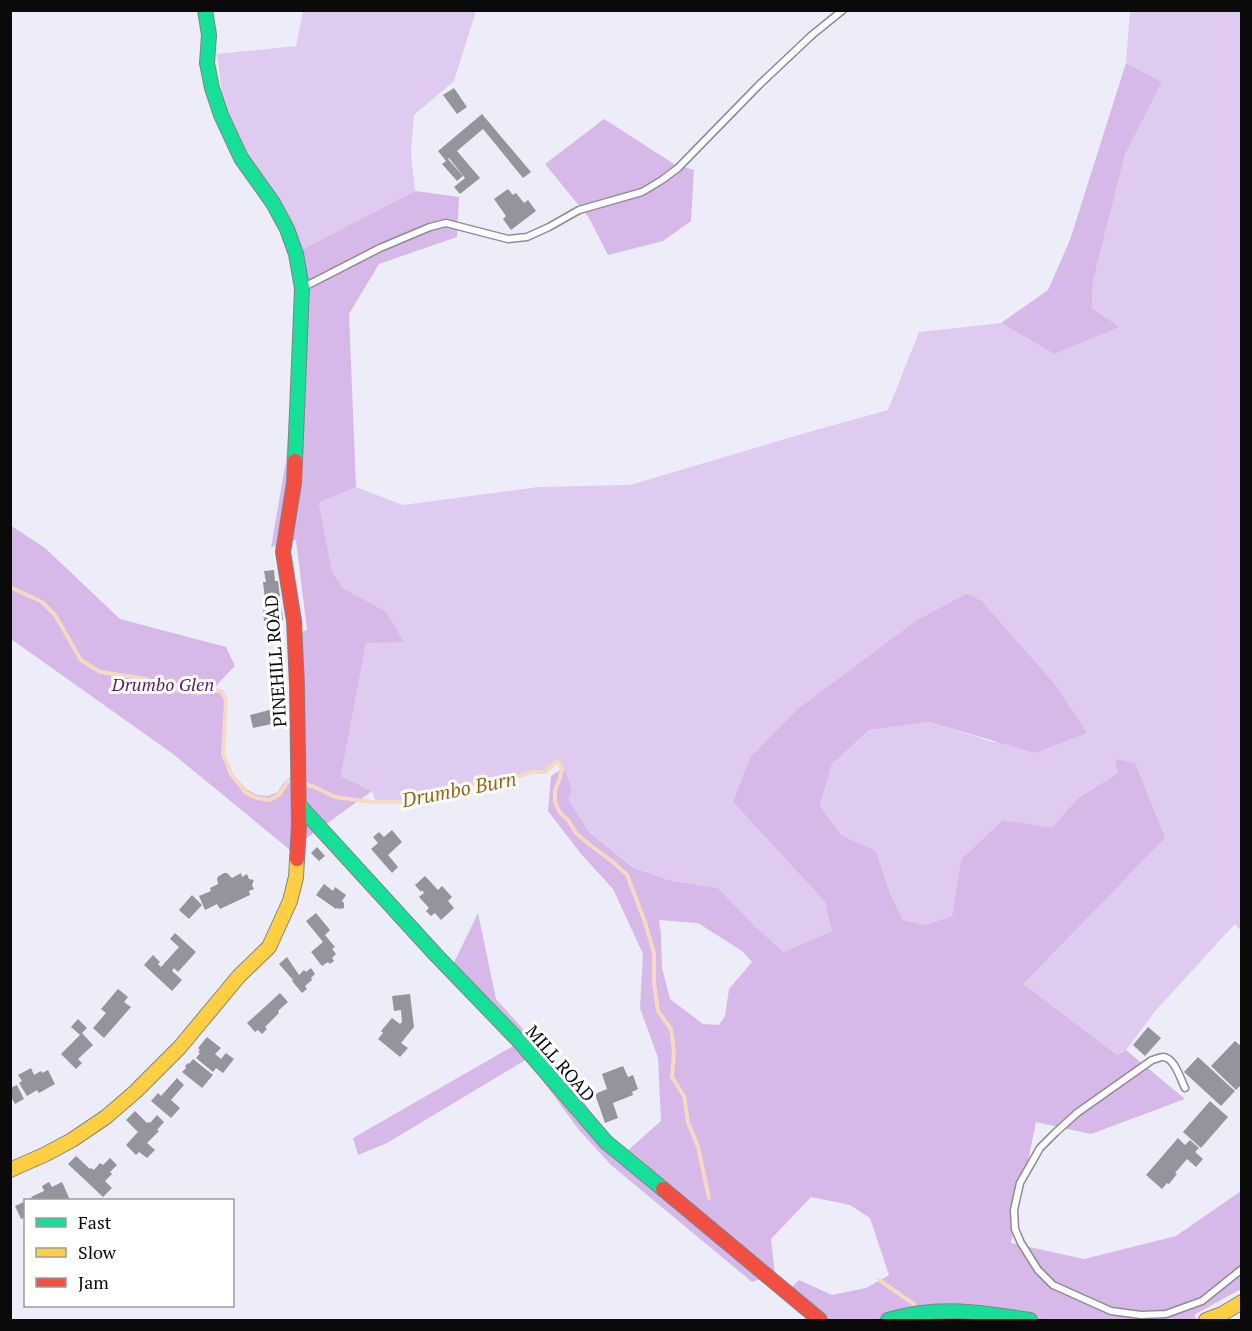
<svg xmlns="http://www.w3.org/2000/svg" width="1252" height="1331" viewBox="0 0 1252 1331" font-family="'PT Serif',serif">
  <rect width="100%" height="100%" fill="#ededf9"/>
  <path fill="#dfcbf0" d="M1238,10L1241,12V931L1235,924L1157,1009L1126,1050L1117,1055L1022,984L1165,838L1118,773L1078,798L1052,828L961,860L952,916L925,925L903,920L890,893L876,851L841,835L820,806L832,764L869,730L929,722L993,742L1087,734L1054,683L982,601L733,802L825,902L833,931L784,952L754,927L718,888L672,881L635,868L590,833L568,799L566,773C562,769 561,764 556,762L545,772H532L502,782L474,783L451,793L402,802L376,803L372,791L341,776L366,642H404L386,613L343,588L332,571L319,503L356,487L403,505L538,487L630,485L805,433L888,410L919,332L1001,323L1054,354L1118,327L1092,308L1093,281L1125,155L1162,82L1126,63L1130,11Z
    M303,11H476L454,81L414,115L411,153L415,191L301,250L245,158L223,101L217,54L296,46Z"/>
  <path fill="#d6b9e8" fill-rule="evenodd" d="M1126,63L1162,82L1125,155L1093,281L1092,308L1119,327L1054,354L1001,323L1048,290L1070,240Z
    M604,119L674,164L694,170L691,221L663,241L608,255L589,218L545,164Z
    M415,191L459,197L457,237L379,264L349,314L356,487L319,503L332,571L343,588L386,612L404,642L366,643L341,776L372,791L290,850L173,754L11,639L10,525L45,548L120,619L226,647L235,666L214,688L223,690L227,698L224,754L233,774L247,790L258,795L268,796L278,792L284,782L292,776L290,636L307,630L296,540L271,547L286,461L301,250Z
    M966,594L982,601L1054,683L1087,733L1035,753L929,722L869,730L832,764L820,806L841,835L876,851L890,893L903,920L925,925L952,916L961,860L1003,820L1052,828L1078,798L1118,773L1115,759L1135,763L1165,838L1023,984L1117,1055L1126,1050L1185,1099L1091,1134L1036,1122L1011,1243L1084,1259L1176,1236L1241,1191V1289L1194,1315L1197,1320H830L791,1288L799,1280L832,1295L866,1288L889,1275L870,1218L850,1205L811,1197L771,1239L775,1274L752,1282L611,1165L579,1130L527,1059L387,1143L358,1155L353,1138L513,1046L448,975L478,913L496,999L565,1076L607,1135L626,1152L661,1121L658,1058L640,1008L643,954L613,889L581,854L548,811L551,776L562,769L566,773L572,790L568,799L590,833L634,868L672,881L718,888L754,926L784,952L832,931L825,902L733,802L750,758L798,709L916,621ZM659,920L698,923L742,951L752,962L729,989L725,1016L719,1025L703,1024L670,999L662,968L661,935Z"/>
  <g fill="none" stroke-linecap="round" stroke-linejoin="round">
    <path stroke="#f5d9c2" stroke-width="4" d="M10,587L42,602L55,615L81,660L100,672L147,679L174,690L200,693L214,690L222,692L226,700L223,754L231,774L246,793L257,798L270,800L280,794L288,781L295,783
      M303,784L315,787L335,797L371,802H402L451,793L474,783L502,782L532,772H545L556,762L559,763L562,769L560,778L555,790V802L560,813L568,820L576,833L590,845L613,862L627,875L645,922L654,953V983L658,1011L671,1029L674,1051L672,1077L684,1096L688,1122L698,1147L709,1198
      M879,1280L914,1304"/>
  </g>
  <path fill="#93949c" d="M454,88L467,107L457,114L443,95Z
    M482,114L531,172L523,178L483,129L457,151L480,178L460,194L454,187L465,178L449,158L448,159L463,176L457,181L442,164L446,161L438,151Z
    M508,189L513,195L516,193L524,203L528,200L536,211L511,230L503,219L506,216L494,199Z
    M274,570L275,581H278L283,620L264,621L263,610L266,609L263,582H266L264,571Z
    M277,708L281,722L253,728L250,715Z
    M392,830L402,842L388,855L398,867L392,873L371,849L378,843L373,837L379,832L384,837Z
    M317,847L325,856L319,861L311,853Z
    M224,873H227L232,878L241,873L242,877L247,874L249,879L254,880L252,885L254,889L249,891L250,895L220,909L217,904L205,910L199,896L211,891L210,888L218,884L217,878L219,876Z
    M425,876L438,890L442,886L452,897L448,901L454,908L441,920L435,913L431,916L426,911L429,908L419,897L424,893L422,890L421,892L415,885Z
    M324,884L333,891L335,887L346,895L342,901L344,903V908L340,909L337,908L336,909L316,895Z
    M192,895L202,905L189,919L179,910Z
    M316,913L330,930L325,935L335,947L332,949L336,954L332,958L334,961L330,964L328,962L322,966L311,952L323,942L306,921Z
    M175,933L196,952L178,972L174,968L172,971L182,980L172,991L144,965L153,955L160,962L158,964L161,967L179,947L170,939Z
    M287,957L299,975L304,970L306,972L311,968L315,974L311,978L312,980L305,986L307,989L302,993L292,981L293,980L279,964Z
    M118,989L128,997L124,1002L131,1007L104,1038L93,1028L106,1013L101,1009Z
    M280,993L288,1002L278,1011L279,1013L265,1027L267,1029L262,1034L258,1030L255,1032L247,1023Z
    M410,994L414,1027L401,1043L408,1048L400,1057L378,1039L383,1033L381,1031L392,1018L400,1024L402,1022L401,1010L394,1011L392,996Z
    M78,1019L87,1028L82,1033L93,1045L78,1059L82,1063L76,1069L61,1054L80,1035L71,1027Z
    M1148,1027L1161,1038L1145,1056L1133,1045Z
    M207,1037L221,1048L215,1054L221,1059L226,1053L234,1059L223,1073L216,1068L213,1072L196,1058L200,1053L198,1052L200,1050L198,1048Z
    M1235,1041L1242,1047V1084L1236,1090L1211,1066Z
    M1198,1057L1235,1091L1221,1106L1184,1072Z
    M193,1059L213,1075L202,1088L182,1072L186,1068L185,1066L188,1063L189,1064Z
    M623,1066L628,1077L633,1075L638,1089L632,1092L633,1095L613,1103L618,1118L605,1123L595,1094L607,1089L602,1074Z
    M31,1068L34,1075L41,1071L42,1073L48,1070L55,1084L39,1093L37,1090L27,1096L19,1083L22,1081L18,1075Z
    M177,1078L184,1085L171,1100L180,1108L171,1118L151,1101L158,1093L161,1096Z
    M17,1085L24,1099L15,1104L10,1095V1088Z
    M1210,1101L1228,1117L1201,1148L1183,1132Z
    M135,1111L147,1123L149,1122L150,1123L157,1115L164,1122L157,1130L159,1131L147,1143L155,1150L147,1158L139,1152L136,1155L126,1145L138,1132L126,1120Z
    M1178,1138L1185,1145L1190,1140L1199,1148L1195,1152L1203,1159L1196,1167L1187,1159L1175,1173L1177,1174L1169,1184L1167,1183L1162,1189L1146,1175Z
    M76,1156L90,1169L91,1168L94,1170L100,1163L103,1165L110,1158L117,1165L110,1172L112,1174L105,1181L112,1188L103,1197L68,1164Z
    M49,1182L52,1187L62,1182L70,1200H27L32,1198L31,1197L44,1191L42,1186Z
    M26,1201V1217L21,1219L15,1206Z"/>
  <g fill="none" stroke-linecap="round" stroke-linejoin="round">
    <g stroke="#8c8c92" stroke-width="9">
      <path id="lane" d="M304,287L380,248L430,227L446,223L508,239L527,237L549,227L579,210L642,192L662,180L678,168L759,85L812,35L843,10
        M1185,1088C1180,1078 1174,1056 1162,1057C1161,1057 1153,1060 1152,1060L1077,1113L1055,1133L1040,1148L1020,1183L1014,1210L1015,1229L1021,1243L1038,1270L1053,1285L1111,1311L1141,1315L1166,1314L1202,1301L1242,1269"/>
    </g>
    <g stroke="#838388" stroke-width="16">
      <path id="fast" d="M205,10L209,35L207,63L212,88L221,115L241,158L273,203L287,229L296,254L302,288L295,461
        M299,805L436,955L520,1042L606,1142L663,1189
        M888,1320C937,1305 981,1312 1030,1320"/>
    </g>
    <g stroke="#838388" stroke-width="16">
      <path id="slow" d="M10,1170L46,1154L72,1140L106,1117L135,1092L180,1047L239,976L269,947L290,901L296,877L297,859
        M1206,1320L1222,1314L1242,1302"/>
    </g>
    <g stroke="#838388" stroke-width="16">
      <path id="jam" d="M295,461L294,483L283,552L294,621L297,686L299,826L297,859
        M663,1189L820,1320"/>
    </g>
    <use href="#lane" stroke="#fcfcfe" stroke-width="6"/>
    <use href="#fast" stroke="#16e098" stroke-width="14"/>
    <use href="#slow" stroke="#ffcf43" stroke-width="14"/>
    <use href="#jam" stroke="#f24e42" stroke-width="14"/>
  </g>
  <g text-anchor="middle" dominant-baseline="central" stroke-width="6" stroke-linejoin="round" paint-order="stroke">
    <g font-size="18" fill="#0a0a0a" stroke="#fff">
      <text transform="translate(275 661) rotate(-94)">PINEHILL ROAD</text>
      <text transform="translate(561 1063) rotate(49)">MILL ROAD</text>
    </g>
    <g font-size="18" font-style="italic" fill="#5d1a62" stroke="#fff">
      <text x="163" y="684">Drumbo Glen</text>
    </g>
    <g font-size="20" font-style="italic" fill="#9d6111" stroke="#fff">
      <text transform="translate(459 789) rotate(-11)">Drumbo Burn</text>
    </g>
  </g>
  <rect width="1252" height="1331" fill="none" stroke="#0a0a0a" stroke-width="24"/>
  <rect x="24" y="1199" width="210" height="108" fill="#ffffff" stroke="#9d9d9d" stroke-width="1.5"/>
  <rect x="36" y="1218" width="30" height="9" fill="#16e098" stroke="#9d9d9d" stroke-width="1.5"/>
  <text x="78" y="1229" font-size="18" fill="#0a0a0a">Fast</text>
  <rect x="36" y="1248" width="30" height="9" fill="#ffcf43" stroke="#9d9d9d" stroke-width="1.5"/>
  <text x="78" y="1259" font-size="18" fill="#0a0a0a">Slow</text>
  <rect x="36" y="1278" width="30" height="9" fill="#f24e42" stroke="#9d9d9d" stroke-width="1.5"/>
  <text x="78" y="1289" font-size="18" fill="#0a0a0a">Jam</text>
</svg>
